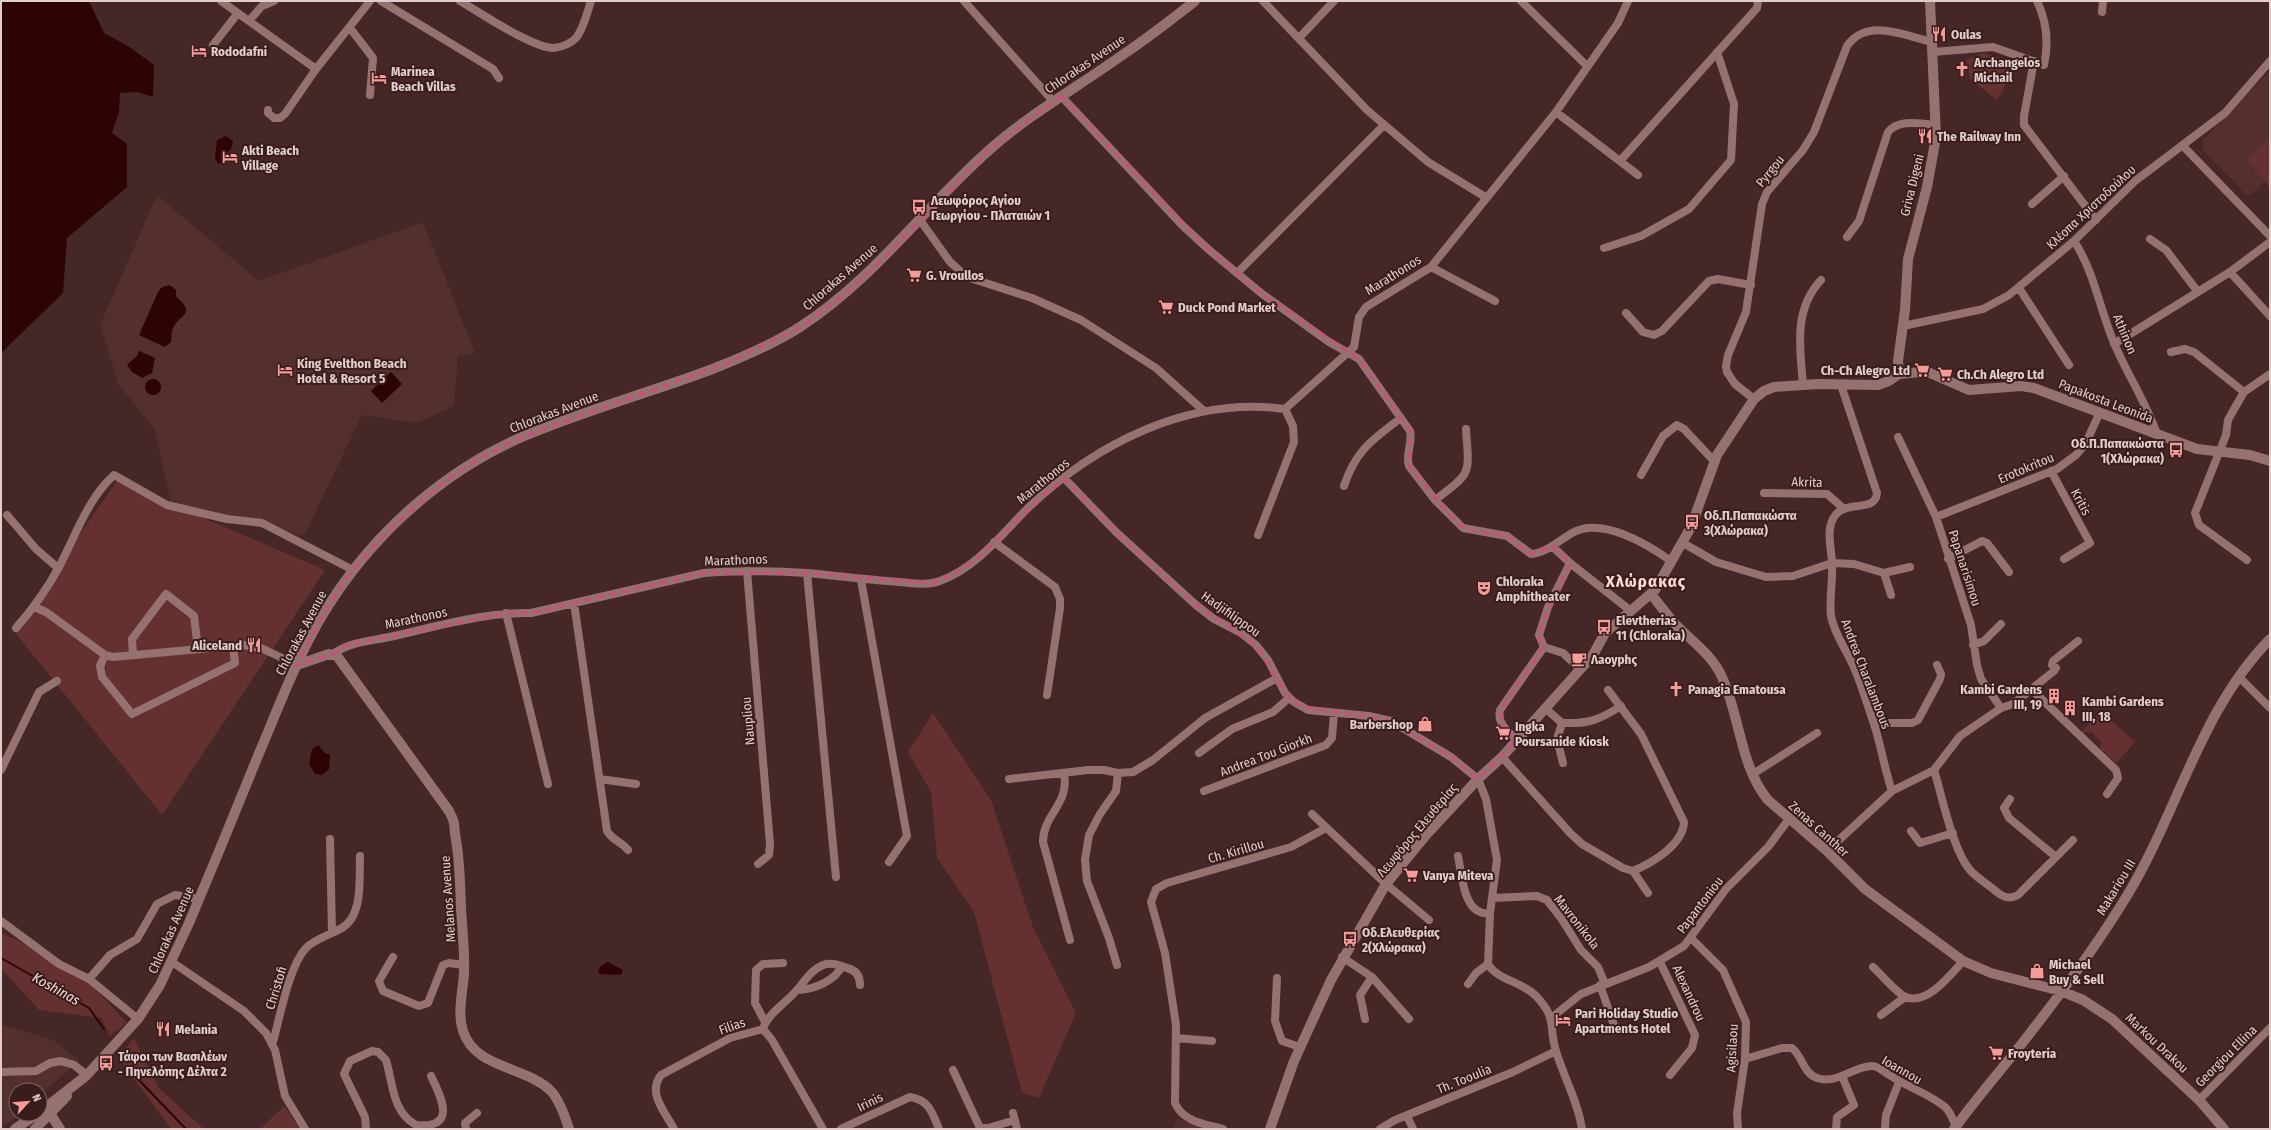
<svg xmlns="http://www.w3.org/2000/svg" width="2271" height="1130" viewBox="0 0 2271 1130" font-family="'Fira Sans Condensed',sans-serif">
  <rect width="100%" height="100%" fill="#442726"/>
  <path fill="#532f2d" d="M2267,73H2270V188L2265,182L2251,194L2246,195L2202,149V141Z
    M157,195L259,281L423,222L475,353L458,356L454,406L417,423L362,415L304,536L171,504L155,430L119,385L100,325Z
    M1,1024L53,1040L79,1061L40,1095V1090H16V1114H23L1,1127Z
    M1177,1119L1210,1129H1173Z"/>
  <path fill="#653130" d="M1983,53L2011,61L2007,82L1997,100L1970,79L1966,60Z
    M2270,138V187L2245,159Z
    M117,481L325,570L162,815L13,630Z
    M2101,711L2135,742L2116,763L2100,748L2101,742L2091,732L2082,733V731Z
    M933,713L991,800L1033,927L1076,1013L1039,1098L1022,1093L974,912L937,858L931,792L908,752Z
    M1,933L75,967L127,1023L110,1036L101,1018L39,1010L1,968Z
    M134,1038L159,1088L204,1129H172L168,1125L118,1057Z
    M284,1106L300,1129H260Z"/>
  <path fill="#2d0306" d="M1,1H89L104,33L128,46L154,65L153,97L137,92L120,93L119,112L112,133L127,144V187L67,238L63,293L1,353Z
    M226,136L233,141L231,149L223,155V162L218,164L215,158L217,140Z
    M170,285L176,290V297C198,314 178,315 173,328C171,333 172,337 171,342L165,347L139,335L158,292L162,287Z
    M139,351L155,358L152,373L142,378L132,372L127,365L137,356Z
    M391,372L402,384L382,403L371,391Z
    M145 387a8 8 0 1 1 16 0a8 8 0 1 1-16 0Z
    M318,745L326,754H330L329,769L322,775L315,774L309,764L312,749Z
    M608,962L623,970L621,975L600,974L598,971L601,966Z"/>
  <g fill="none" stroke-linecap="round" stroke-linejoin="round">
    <path stroke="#2d0306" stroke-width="2" d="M1,958L89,1008L104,1029
      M135,1076L186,1129"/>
    <path stroke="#957270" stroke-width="8" d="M221,1L316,69
      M381,1L493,69L499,78
      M460,1C481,13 532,48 554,48C561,47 570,44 576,38C584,28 587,13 591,1
      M964,1L1053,101
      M1263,1L1367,110L1428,162L1487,198
      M1521,1L1587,66
      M2102,12L2103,1
      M249,21L262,6L274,1
      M350,28L373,58L370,95
      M1299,38L1334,1
      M213,45L238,13
      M1933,52L1993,47L2044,65C2049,43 2047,22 2037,1
      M2034,61L2024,116V125L2096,220
      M1061,96L1182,225L1208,249L1261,293L1329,342L1359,359L1410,431C1413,443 1405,454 1409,466L1435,500L1463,528L1507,536L1531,554C1546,553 1560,540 1572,533C1601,516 1647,544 1671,561
      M268,110V113L274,118H280L285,114L316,69L370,1
      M1556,112L1638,175
      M2183,146L2270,236
      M1620,161L1757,8L1758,1
      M2032,204L2064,176
      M920,220L950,262L967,277L1032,298L1081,320L1156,368L1204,411
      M1847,237L1859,221L1888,132C1900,118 1919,124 1936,125
      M2150,239L2166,250L2198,292
      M2074,241C2094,271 2100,310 2114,343C2127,374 2146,402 2157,434
      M1604,248L1641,236L1689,209L1731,160L1734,104L1717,52
      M1431,267L1495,301
      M2230,272L2270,316
      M1237,273L1384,125
      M2019,288L2069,365
      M1626,313L1643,332L1654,335L1662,331L1709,281L1718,279L1751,285
      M1903,326L1983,309L2009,295L2074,241L2135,181L2225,113L2270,61
      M2114,344L2230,272L2270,242
      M2171,352L2185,349L2194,352L2244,392
      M1803,385C1800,348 1793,310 1821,280
      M1841,385L1877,493C1875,517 1836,493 1830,528C1828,540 1832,552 1832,564C1833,581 1829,599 1831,616C1834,633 1844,646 1851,661C1860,679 1866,701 1873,721C1881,744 1884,768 1892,791
      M1754,399L1735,384L1727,372L1726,366L1728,355L1746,312L1762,204L1767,192L1803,150L1814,132L1847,46C1868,17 1904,36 1933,42
      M1898,437L1936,517L1971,625L1977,665L1981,679L2001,708
      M2051,471L2090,543L2064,559
      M1641,475L1663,436L1677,425L1684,429L1714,461
      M1065,479L1116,532L1196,605L1214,619L1241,633L1256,645L1268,660L1285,693L1294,702L1308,710L1369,716L1391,721L1451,757L1478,779L1486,799L1497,860L1490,913L1488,964C1497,980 1523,982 1536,996C1558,1019 1548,1026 1556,1051C1564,1078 1578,1101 1582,1129
      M1344,486C1355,451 1373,439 1401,418
      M1764,493L1827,494L1843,508
      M1435,500C1473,471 1469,475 1466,429
      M7,515L36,549L58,568
      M1936,517L2057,469L2076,455L2082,448L2089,436L2100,412
      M1258,535L1294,442L1293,426L1285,409
      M994,542L1055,587L1060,599V608L1047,695
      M1683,543L1716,562L1766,577L1793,576L1832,563L1854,564L1884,573L1910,567
      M1552,546L1570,563L1631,611
      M1948,559L1982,541L1987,543L2009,572
      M2247,560L2199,525L2195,513L2226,435L2228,420L2233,411L2244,392L2270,374
      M1570,563L1548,607L1539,635L1544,647L1563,653L1580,669
      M747,571L770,844L769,855L758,864
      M807,573L836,877
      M1884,573L1891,595
      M861,580L907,836L889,862
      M574,603L607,831C612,840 622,842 628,850
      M34,607L46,612L105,655L113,657L243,645L261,648L297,665
      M506,613L548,784
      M16,628C33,609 47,589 59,567C75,537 88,498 114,475L167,505L227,519L262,523L353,570
      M1973,645L1984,641L2001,624
      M333,654C351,641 373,641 394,636C439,626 485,612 531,613L704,573C738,570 773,571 807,573C838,576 868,580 899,582C913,583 927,586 940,581C976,568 1002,534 1028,508C1096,443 1190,396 1285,409L1354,347L1359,317L1366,307L1431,267L1556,112L1618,23L1628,1
      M105,655L100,666L102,677L132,714L235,663L233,646
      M133,655L132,639L166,594L194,616L198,649
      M2239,677L2270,708
      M1608,690L1641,734L1684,822C1683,845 1652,863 1633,871
      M2032,690L2116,770L2118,778L2107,794
      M1545,708L1562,723L1557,739L1563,763
      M1562,723C1589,724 1599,720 1621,706
      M1874,723H1912L1918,720L1940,679L1941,674L1937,665
      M1517,740C1508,731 1497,724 1500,710L1544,647
      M1199,753L1232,729L1273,712L1289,698
      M1502,757L1570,833L1582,844L1623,868L1633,871L1648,893
      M1,770L39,692L57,681
      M1934,770C1942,796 1953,851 1970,870C1976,877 1984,882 1992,888C2000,895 2007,901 2018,895L2073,840
      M1064,774C1070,804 1043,814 1043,842L1070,940
      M1753,774L1817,733
      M600,779L636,784
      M1009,779L1088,770H1104L1118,773L1133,772L1153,760L1205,718L1277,678
      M1204,791L1326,745L1332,738L1334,713
      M2010,799L2004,808L2009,818L2056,857
      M1312,814L1386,884L1429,920
      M1911,831L1920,843L1953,833
      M330,839L332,933
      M1827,851L1892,791L1934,770L1960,736L2001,708L2013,704L2054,671L2056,668L2052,665L2053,661L2078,641
      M1458,856C1462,874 1463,917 1490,913
      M1492,898L1537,896L1547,900L1561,918L1581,950L1598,967L1605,984
      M1,921L59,964L89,979L138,1019
      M1691,938L1723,970L1746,1022L1745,1059L1737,1113L1738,1129
      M393,957L379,981L383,991L419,1006L428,1003L443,965L449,963L464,965
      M1342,957L1372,977L1360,995L1365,1019
      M172,962L244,1011L266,1033L275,1050L285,1096L305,1129
      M1660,962L1695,1035L1692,1048L1670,1075
      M1117,965L1109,938L1087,881L1085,860L1089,835L1100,814L1116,791L1118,773
      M1873,967C1881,974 1897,994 1906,997C1927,1006 1951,974 1963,961
      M1372,977L1409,1019
      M1277,978L1275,1021L1282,1041L1300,1047
      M89,979L110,955L137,939L157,904L175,895L199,899
      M1468,984L1476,973L1488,964
      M1600,985L1615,1028
      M797,990C813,990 835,981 842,966
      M1881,1015L1905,997
      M1551,1018L1581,994L1649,967L1684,946L1726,889L1768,847L1789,819
      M765,1022L755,1003L756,970L763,964L783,963
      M763,1029C768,1013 786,1003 797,990C805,981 811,970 823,965C831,962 839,965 847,968C856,970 860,976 860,985
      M763,1029L772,1040L823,1129
      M1176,1038L1212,1041
      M273,1042C280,1017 289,966 306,948C315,939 330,935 340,929C364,917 359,878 360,856
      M1745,1059L1782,1048H1792C1803,1057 1803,1073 1817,1078C1836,1085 1854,1066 1872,1066C1879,1066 1885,1073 1891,1076C1907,1087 1932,1095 1946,1108C1951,1113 1953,1120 1956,1127
      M953,1070L980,1128H988L1015,1120
      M1,1072L36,1071L50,1063L61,1061L74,1065L87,1075
      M2199,1100L2270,1028
      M1013,1113L1017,1129
      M1407,1116L1413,1129
      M1885,1128L1886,1115L1899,1082
      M366,1129L365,1117L344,1074L350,1061L372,1051L378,1052L386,1060C393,1083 392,1112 416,1125C458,1129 441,1097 431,1076
      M466,1129L465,1123L477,1113
      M674,1129C665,1112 647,1093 661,1075L730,1038L763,1029
      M841,1129L910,1097C929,1100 932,1112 939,1129
      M1223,1129C1205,1124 1183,1122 1175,1103L1176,1025L1165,953L1151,902L1156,889L1167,883L1291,847L1326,828
      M1380,1129L1395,1120L1513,1072L1556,1051
      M1836,1129L1837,1117L1854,1105L1842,1076"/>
    <path stroke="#957270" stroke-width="10" d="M1899,374L1898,361L1905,310L1908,259L1927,187L1936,137L1930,1
      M1651,594C1659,604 1667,615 1676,625C1693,642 1712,655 1722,677C1740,716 1740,766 1768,800L1827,851L1865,889L1963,961L1991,973L2061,991L2083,1000L2112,1019L2199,1100L2224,1129
      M297,665L329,654L337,656L449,811C457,826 453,826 456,840C460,863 460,884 461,907C462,929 465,951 464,973C463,991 457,1013 463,1031C475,1069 526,1066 551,1091C560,1101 565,1116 569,1129
      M40,1112L87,1075L138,1019L160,985L189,923C213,866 237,808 260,751C282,699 302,644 334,597C379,529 446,470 522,437C583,411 648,393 710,370C741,358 772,345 800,327C873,280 923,209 987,152C1028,115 1076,88 1121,56C1146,39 1171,20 1195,1
      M51,1115L60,1129
      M15,1129L37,1114
      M35,1129L67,1096
      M1270,1129L1294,1061L1331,980L1386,884L1426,835L1478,779L1502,757L1593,655L1605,633L1655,590L1691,527L1717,455L1754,399L1764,391L1774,387L1818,384L1878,385L1889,381L1899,374L1921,372L1930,373L1969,390L2021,386L2034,388L2197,449L2250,455L2270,461
      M1954,1129C1977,1097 2003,1068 2027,1037C2063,991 2098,944 2128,894C2178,811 2201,709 2270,639"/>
  </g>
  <path fill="none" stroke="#cb4f7d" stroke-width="3" stroke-dasharray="8 5" stroke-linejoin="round" d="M1061,96L1208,249L1261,293L1359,359L1410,431L1409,466L1457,523L1468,530L1507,536L1531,554L1552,546L1570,563L1540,629L1539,639L1544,647L1500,710L1502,724L1517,740L1478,779L1451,757L1391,721L1300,706L1285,693L1256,645L1196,605L1116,532L1065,479L1043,495L977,559L954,574L933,583L807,573H704L531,613H506L347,645L333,654L297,665L328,606L353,570L391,528L448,479L482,457L522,437L725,364L801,327L843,296L886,256L989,150Z"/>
  <defs>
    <g id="restaurant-bare" transform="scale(1.2)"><path d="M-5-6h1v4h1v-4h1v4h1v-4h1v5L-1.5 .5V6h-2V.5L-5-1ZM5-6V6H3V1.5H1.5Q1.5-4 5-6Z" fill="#f59b98" stroke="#391d1c" stroke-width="2.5" paint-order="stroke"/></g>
    <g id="hotel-bare" transform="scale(1.2)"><path d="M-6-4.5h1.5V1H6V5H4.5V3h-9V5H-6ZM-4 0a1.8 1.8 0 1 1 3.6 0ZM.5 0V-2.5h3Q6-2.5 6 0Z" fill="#f59b98" stroke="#391d1c" stroke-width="2.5" paint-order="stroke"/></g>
    <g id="church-bare" transform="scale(1.2)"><path d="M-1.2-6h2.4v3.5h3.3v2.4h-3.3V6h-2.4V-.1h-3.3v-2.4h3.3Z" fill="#f59b98" stroke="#391d1c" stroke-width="2.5" paint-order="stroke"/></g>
    <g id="bus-bare" transform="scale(1.2)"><path d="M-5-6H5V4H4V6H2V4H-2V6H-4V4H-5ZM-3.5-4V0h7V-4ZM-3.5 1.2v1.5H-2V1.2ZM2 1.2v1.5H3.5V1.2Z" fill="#f59b98" stroke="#391d1c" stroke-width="2.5" paint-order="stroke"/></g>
    <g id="supermarket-bare" transform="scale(1.2)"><path d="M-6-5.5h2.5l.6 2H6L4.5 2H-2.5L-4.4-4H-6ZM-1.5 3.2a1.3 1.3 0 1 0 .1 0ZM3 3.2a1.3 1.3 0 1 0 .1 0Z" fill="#f59b98" stroke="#391d1c" stroke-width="2.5" paint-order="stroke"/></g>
    <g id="theatre-bare" transform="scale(1.2)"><path d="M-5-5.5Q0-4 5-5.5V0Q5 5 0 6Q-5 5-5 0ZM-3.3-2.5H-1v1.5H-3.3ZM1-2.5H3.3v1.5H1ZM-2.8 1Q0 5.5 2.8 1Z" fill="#f59b98" stroke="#391d1c" stroke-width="2.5" paint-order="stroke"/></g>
    <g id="cafe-bare" transform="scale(1.2)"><path d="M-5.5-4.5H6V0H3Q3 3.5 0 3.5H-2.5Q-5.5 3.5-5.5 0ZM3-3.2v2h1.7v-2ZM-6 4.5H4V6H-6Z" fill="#f59b98" stroke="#391d1c" stroke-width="2.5" paint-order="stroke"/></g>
    <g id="building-bare" transform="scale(1.2)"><path d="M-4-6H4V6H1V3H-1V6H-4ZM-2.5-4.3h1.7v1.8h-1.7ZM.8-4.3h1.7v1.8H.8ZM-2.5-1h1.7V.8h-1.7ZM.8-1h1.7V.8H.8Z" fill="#f59b98" stroke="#391d1c" stroke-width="2.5" paint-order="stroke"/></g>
    <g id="shop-bare" transform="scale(1.2)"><path d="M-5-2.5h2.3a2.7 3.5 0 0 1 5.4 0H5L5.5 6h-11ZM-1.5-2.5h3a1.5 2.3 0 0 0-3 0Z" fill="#f59b98" stroke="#391d1c" stroke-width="2.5" paint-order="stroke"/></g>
  </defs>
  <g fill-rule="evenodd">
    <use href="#restaurant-bare" x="1939" y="34"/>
    <use href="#hotel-bare" x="199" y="51"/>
    <use href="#church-bare" x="1962" y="69"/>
    <use href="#hotel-bare" x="379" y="78"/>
    <use href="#restaurant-bare" x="1925" y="136"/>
    <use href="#hotel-bare" x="230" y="157"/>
    <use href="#bus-bare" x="919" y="207"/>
    <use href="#supermarket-bare" x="914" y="275"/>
    <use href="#supermarket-bare" x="1166" y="307"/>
    <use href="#hotel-bare" x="285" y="370"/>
    <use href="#supermarket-bare" x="1922" y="370"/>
    <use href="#supermarket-bare" x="1945" y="374"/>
    <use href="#bus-bare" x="2176" y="450"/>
    <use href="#bus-bare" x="1692" y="522"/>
    <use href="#theatre-bare" x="1484" y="588"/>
    <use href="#bus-bare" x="1604" y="627"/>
    <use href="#restaurant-bare" x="254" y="645"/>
    <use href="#cafe-bare" x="1579" y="659"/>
    <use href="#church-bare" x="1676" y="689"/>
    <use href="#building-bare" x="2054" y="696"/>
    <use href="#building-bare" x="2070" y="708"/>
    <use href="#shop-bare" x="1425" y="724"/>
    <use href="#supermarket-bare" x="1503" y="733"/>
    <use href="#supermarket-bare" x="1411" y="875"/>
    <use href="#bus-bare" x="1350" y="939"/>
    <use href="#shop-bare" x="2037" y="971"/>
    <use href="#hotel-bare" x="1563" y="1020"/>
    <use href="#restaurant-bare" x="163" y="1029"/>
    <use href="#supermarket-bare" x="1996" y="1053"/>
    <use href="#bus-bare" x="106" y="1063"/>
  </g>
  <g text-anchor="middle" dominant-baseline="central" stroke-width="4" stroke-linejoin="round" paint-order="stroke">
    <g font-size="13" font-weight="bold" fill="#e1cecc" stroke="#391d1c" text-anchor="start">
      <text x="1951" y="34">Oulas</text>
      <text x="211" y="51">Rododafni</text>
      <text x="1974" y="62">Archangelos<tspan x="1974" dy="15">Michail</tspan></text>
      <text x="391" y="71">Marinea<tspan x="391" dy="15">Beach Villas</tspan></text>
      <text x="1937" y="136">The Railway Inn</text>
      <text x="242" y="150">Akti Beach<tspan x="242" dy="15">Village</tspan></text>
      <text x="931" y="200">Λεωφόρος Αγίου<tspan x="931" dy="15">Γεωργίου - Πλαταιών 1</tspan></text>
      <text x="926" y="275">G. Vroullos</text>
      <text x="1178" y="307">Duck Pond Market</text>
      <text x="297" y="363">King Evelthon Beach<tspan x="297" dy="15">Hotel &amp; Resort 5</tspan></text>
      <text x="1910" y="370" text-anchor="end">Ch-Ch Alegro Ltd</text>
      <text x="1957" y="374">Ch.Ch Alegro Ltd</text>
      <text x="2164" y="443" text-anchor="end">Οδ.Π.Παπακώστα<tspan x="2164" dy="15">1(Χλώρακα)</tspan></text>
      <text x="1704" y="515">Οδ.Π.Παπακώστα<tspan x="1704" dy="15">3(Χλώρακα)</tspan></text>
      <text x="1496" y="581">Chloraka<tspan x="1496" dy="15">Amphitheater</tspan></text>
      <text x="1616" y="620">Elevtherias<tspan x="1616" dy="15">11 (Chloraka)</tspan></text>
      <text x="242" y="645" text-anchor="end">Aliceland</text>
      <text x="1591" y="659">Λaoyphς</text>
      <text x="1688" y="689">Panagia Ematousa</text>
      <text x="2042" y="689" text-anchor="end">Kambi Gardens<tspan x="2042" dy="15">III, 19</tspan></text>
      <text x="2082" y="701">Kambi Gardens<tspan x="2082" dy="15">III, 18</tspan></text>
      <text x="1413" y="724" text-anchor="end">Barbershop</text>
      <text x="1515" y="726">Ingka<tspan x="1515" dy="15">Poursanide Kiosk</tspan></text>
      <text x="1423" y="875">Vanya Miteva</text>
      <text x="1362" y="932">Οδ.Ελευθερίας<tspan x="1362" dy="15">2(Χλώρακα)</tspan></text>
      <text x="2049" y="964">Michael<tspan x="2049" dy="15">Buy &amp; Sell</tspan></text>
      <text x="1575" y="1013">Pari Holiday Studio<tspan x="1575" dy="15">Apartments Hotel</tspan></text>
      <text x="175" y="1029">Melania</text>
      <text x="2008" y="1053">Froyteria</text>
      <text x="118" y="1056">Τάφοι των Βασιλέων<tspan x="118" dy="15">- Πηνελόπης Δέλτα 2</tspan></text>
    </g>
    <g font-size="13" fill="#e1cecc" stroke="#391d1c">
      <text transform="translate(1085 64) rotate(-34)">Chlorakas Avenue</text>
      <text transform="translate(1770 171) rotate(-51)">Pyrgou</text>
      <text transform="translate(1912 185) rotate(-76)">Griva Digeni</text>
      <text transform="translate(2091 207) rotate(-43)">Κλέοπα Χριστοδούλου</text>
      <text transform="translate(1393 275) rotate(-32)">Marathonos</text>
      <text transform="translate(840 277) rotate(-41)">Chlorakas Avenue</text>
      <text transform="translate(2125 334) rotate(67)">Athinon</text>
      <text transform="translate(2106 401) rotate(21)">Papakosta Leonida</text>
      <text transform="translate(554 412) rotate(-21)">Chlorakas Avenue</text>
      <text transform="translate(2026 468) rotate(-23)">Erotokritou</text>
      <text transform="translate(1043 481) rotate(-39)">Marathonos</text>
      <text transform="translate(1807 482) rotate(2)">Akrita</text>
      <text transform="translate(2081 502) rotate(62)">Kritis</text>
      <text transform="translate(736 560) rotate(-2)">Marathonos</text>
      <text transform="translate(1965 568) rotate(72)">Papanarisimou</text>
      <text transform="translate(1231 614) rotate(35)">Hadjifilippou</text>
      <text transform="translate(416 618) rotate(-12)">Marathonos</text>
      <text transform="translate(301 633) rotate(-62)">Chlorakas Avenue</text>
      <text transform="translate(1866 674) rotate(69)">Andrea Charalambous</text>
      <text transform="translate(748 721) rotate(-95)">Naupliou</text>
      <text transform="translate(1266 755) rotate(-21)">Andrea Tou Giorkh</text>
      <text transform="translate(1819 829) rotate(42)">Zenas Canther</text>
      <text transform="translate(1417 830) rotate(-50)">Λεωφόρος Ελευθερίας</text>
      <text transform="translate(1236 851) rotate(-16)">Ch. Kirillou</text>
      <text transform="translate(2116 887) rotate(-59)">Makariou III</text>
      <text transform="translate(448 899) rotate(-94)">Melanos Avenue</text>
      <text transform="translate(1700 905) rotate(-53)">Papantoniou</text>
      <text transform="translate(1577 922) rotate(52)">Mavronikola</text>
      <text transform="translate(171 930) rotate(-66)">Chlorakas Avenue</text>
      <text transform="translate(276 988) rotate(-73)">Christofi</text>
      <text transform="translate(1689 993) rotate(65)">Alexandrou</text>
      <text transform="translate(732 1026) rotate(-19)">Filias</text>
      <text transform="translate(2157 1043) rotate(43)">Markou Drakou</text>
      <text transform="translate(1732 1048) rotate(-87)">Agisilaou</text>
      <text transform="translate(2226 1056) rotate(-45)">Georgiou Ellina</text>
      <text transform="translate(1902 1070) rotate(30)">Ioannou</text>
      <text transform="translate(1464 1079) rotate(-22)">Th. Tooulia</text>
      <text transform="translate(870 1102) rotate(-26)">Irinis</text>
    </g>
    <g font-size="14" font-style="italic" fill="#f5dbd9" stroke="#391d1c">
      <text transform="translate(56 989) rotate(29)">Koshinas</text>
    </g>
    <g font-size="17" font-weight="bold" letter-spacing="1" fill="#fdd9d7" stroke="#391d1c">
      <text x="1646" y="581">Χλώρακας</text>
    </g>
  </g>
  <rect width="2271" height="1130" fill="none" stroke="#e1cecc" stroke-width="4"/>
  <g transform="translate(28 1102) rotate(64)"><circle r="19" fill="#391d1c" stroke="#7c6462"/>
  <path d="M0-3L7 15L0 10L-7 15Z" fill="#f59b98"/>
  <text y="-6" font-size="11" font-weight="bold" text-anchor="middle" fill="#e1cecc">N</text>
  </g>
</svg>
